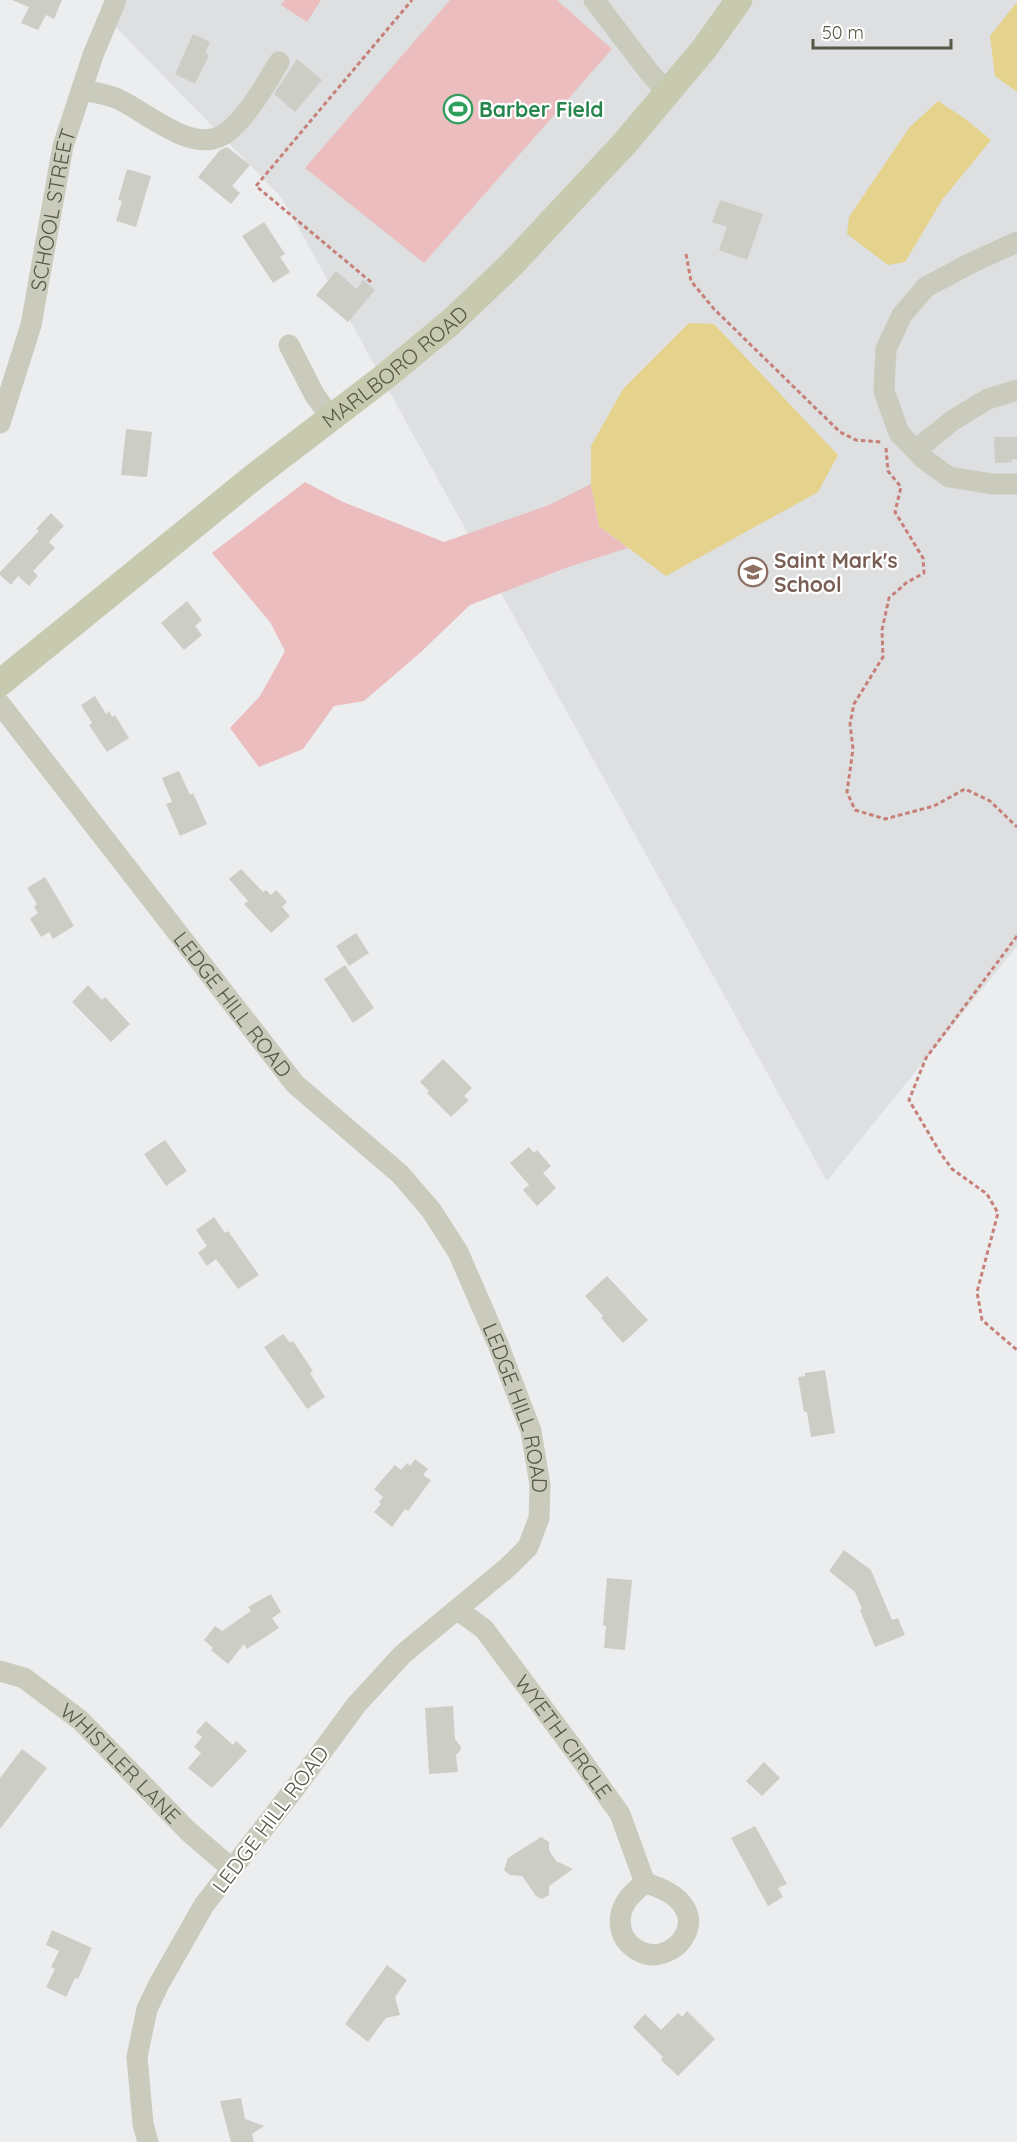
<svg xmlns="http://www.w3.org/2000/svg" width="1017" height="2142" viewBox="0 0 1017 2142" font-family="Quicksand,sans-serif">
  <rect width="100%" height="100%" fill="#ecedef"/>
  <path fill="#dddfe0" d="M118,0H1017V946L827,1181L282,198L108,19Z"/>
  <path fill="#ebbdbe" d="M285,0H321L307,22L281,5Z
    M450,0H557L612,49L424,263L305,168Z
    M305,482L343,502L444,542L549,505L591,484L599,526L628,548L568,567L470,605L421,652L364,701L334,706L303,749L259,767L230,728L260,696L285,651L270,622L212,553Z"/>
  <path fill="#e5d38d" d="M1017,2V92L995,76L990,36Z
    M938,101L964,118L991,140L942,200L905,262L888,265L847,234L849,217L909,128Z
    M689,323L714,324L838,455L818,492L666,576L599,526L591,484V446L623,389Z"/>
  <path fill="#cccec6" d="M12,0H62L54,19L46,15L38,30L21,23L29,7Z
    M193,34L210,42L205,53L209,55L195,84L175,74Z
    M297,59L322,80L295,112L274,94Z
    M227,147L250,165L232,186L240,193L231,204L198,177L220,150Z
    M127,169L151,176L136,227L116,221L122,201L118,200Z
    M720,200L763,214L747,260L719,250L727,227L712,222Z
    M264,222L285,254L280,257L290,272L273,283L242,236Z
    M336,271L357,289L363,280L375,290L348,322L316,295Z
    M126,429L152,432L147,477L121,475Z
    M994,437H1017V459H1012V462L995,463Z
    M51,513L64,526L49,542L55,548L33,571L38,576L29,586L18,576L11,585L0,575V572L39,531L36,529Z
    M187,601L202,620L195,626L202,635L184,650L161,623Z
    M95,696L106,714L109,711L112,717L115,715L129,738L107,752L89,725L92,723L81,705Z
    M179,771L190,795L193,793L207,824L180,836L166,804L172,802L162,778Z
    M241,869L263,892L266,890L271,895L276,890L287,902L282,907L290,916L271,933L244,904L248,901L229,879Z
    M45,877L74,926L53,939L49,932L41,937L30,919L38,913L34,907L37,904L27,888Z
    M356,933L369,953L349,966L336,946Z
    M345,965L374,1008L353,1023L324,979Z
    M88,985L102,1000L105,997L130,1024L111,1042L72,1002Z
    M443,1059L472,1088L464,1096L469,1100L451,1117L427,1093L429,1091L420,1082Z
    M165,1140L187,1171L166,1186L144,1154Z
    M529,1147L534,1153L537,1150L551,1166L543,1173L556,1188L537,1206L523,1190L529,1185L510,1163Z
    M214,1217L225,1233L228,1231L259,1275L238,1289L216,1259L207,1266L198,1253L207,1246L196,1230Z
    M607,1276L648,1320L623,1343L601,1318L603,1316L585,1296Z
    M283,1334L290,1343L293,1341L313,1371L310,1373L325,1397L307,1409L264,1347Z
    M825,1370L835,1433L811,1437L807,1412H804L798,1377L805,1376V1373Z
    M415,1459L428,1469L423,1475L431,1480L408,1511L405,1509L392,1527L374,1512L381,1504L379,1502L383,1497L374,1489L395,1465L401,1470L407,1463L410,1466Z
    M844,1550L871,1570L892,1620L898,1618L905,1635L875,1647L860,1610L862,1609L855,1592L829,1571Z
    M607,1578L632,1580L625,1650L604,1648L606,1626L603,1625Z
    M271,1594L281,1612L272,1618L279,1628L247,1649L244,1644L228,1664L211,1650L213,1648L204,1640L215,1626L222,1631L251,1611L248,1607Z
    M453,1706L455,1739L461,1747L460,1751L456,1755L458,1772L429,1774L425,1708Z
    M206,1721L233,1745L236,1741L247,1751L212,1788L188,1768L201,1753L194,1747L202,1737L196,1732Z
    M22,1749L47,1768L0,1829V1778Z
    M764,1762L780,1778L762,1796L746,1781Z
    M755,1826L787,1884L778,1888L783,1897L768,1906L731,1838Z
    M541,1837L549,1842V1850L556,1861L573,1869L549,1886V1895L542,1899L536,1896L522,1876L510,1875L504,1870L508,1858Z
    M52,1930L92,1948L78,1979L75,1978L66,1997L46,1987L55,1969L51,1967L59,1951L46,1945Z
    M387,1965L407,1980L395,1997L400,2015L386,2018L368,2042L345,2024Z
    M687,2011L715,2039L678,2076L661,2060L663,2057L633,2027L645,2014L661,2030L678,2013L682,2017Z
    M241,2098L245,2119L264,2126L252,2134L254,2142H231L220,2101Z"/>
  <g fill="none" stroke-linecap="round" stroke-linejoin="round">
    <path stroke="#c68078" stroke-width="3" stroke-dasharray="4.5 3" stroke-linecap="butt" d="M686,254L691,281L714,309L840,432L856,440L881,442
      M371,282L256,186L412,0
      M886,448L888,471L901,487L895,512L923,558L924,573L906,583L889,598L882,630L883,657L854,704L850,724L853,749L847,792L855,810L885,819L934,806L965,789L990,801L1017,827
      M1017,936L926,1058L909,1100L941,1154L952,1169L987,1194L998,1213L977,1292L982,1320L1017,1350"/>
    <g stroke="#cacbbc" stroke-width="21">
      <path d="M594,0L649,72L668,93"/>
      <path d="M82,90C94,92 107,94 118,99C149,113 197,160 230,130C251,111 265,85 279,62"/>
      <path d="M1017,242L971,263L926,287L902,315L886,349L884,391L899,433L924,459L949,477L993,484H1017"/>
      <path d="M289,345L314,394L331,418"/>
      <path id="s1" d="M0,423L31,325L63,146L93,55L116,0"/>
      <path d="M916,450L953,420L988,399L1017,390"/>
      <path id="s2" d="M0,704L295,1084L400,1174L431,1210L458,1252L498,1344L531,1431L540,1485L539,1518L528,1547L508,1567L403,1654L357,1704L295,1788L204,1905L159,1984L147,2009L137,2057L143,2124L148,2142"/>
      <path id="s3" d="M458,1610L484,1629L575,1751L620,1814L645,1883C629,1895 617,1908 621,1929C623,1939 629,1945 637,1950C673,1973 728,1906 645,1883"/>
      <path id="s4" d="M0,1671L24,1678L80,1720L188,1831L232,1869"/>
    </g>
    <path stroke="#c7caae" stroke-width="27" id="s5" d="M0,683L255,476L387,375L451,322L511,265L624,144L704,49L739,0"/>
  </g>
  <defs>
    <g id="stadium-ring" transform="scale(1.5)"><circle r="9.5" fill="#fff" stroke="#2e9e5b" stroke-width="1.5"/><path d="M0-5a6.5 5 0 1 0 0 10a6.5 5 0 1 0 0-10ZM-3.5-1.8h7v3.6h-7Z" fill="#2e9e5b"/></g>
    <g id="school-ring" transform="scale(1.5)"><circle r="9.5" fill="#fff" stroke="#8d6e63" stroke-width="1.5"/><path d="M0-5L7-2L0 1L-7-2ZM-4 1L0 2.5L4 1V4Q0 6-4 4Z" fill="#8d6e63"/></g>
  </defs>
  <g fill-rule="evenodd">
    <use href="#stadium-ring" x="458" y="109"/>
    <use href="#school-ring" x="753" y="572"/>
  </g>
  <g text-anchor="middle" dominant-baseline="central" stroke-width="4.5" stroke-linejoin="round" paint-order="stroke">
    <g font-size="21" font-weight="bold" fill="#27864d" stroke="#fff" text-anchor="start">
      <text x="479" y="109">Barber Field</text>
    </g>
    <g font-size="21" fill="#575846" stroke="#fff">
      <text stroke="none"><textPath href="#s1" startOffset="220">SCHOOL STREET</textPath></text>
      <text stroke="none"><textPath href="#s5" startOffset="506">MARLBORO ROAD</textPath></text>
      <text stroke="none"><textPath href="#s2" startOffset="380">LEDGE HILL ROAD</textPath></text>
      <text stroke="none"><textPath href="#s2" startOffset="884">LEDGE HILL ROAD</textPath></text>
      <text stroke="none"><textPath href="#s3" startOffset="166">WYETH CIRCLE</textPath></text>
      <text stroke="none"><textPath href="#s4" startOffset="154">WHISTLER LANE</textPath></text>
      <text transform="translate(270 1819) rotate(-53)">LEDGE HILL ROAD</text>
    </g>
    <g font-size="21" font-weight="bold" fill="#785e54" stroke="#fff" text-anchor="start">
      <text x="774" y="560">Saint Mark's<tspan x="774" dy="24">School</tspan></text>
    </g>
  </g>
  <path d="M813 39v9h138v-9" fill="none" stroke="#575846" stroke-width="3"/>
  <text x="822" y="39" font-size="18" fill="#575846" stroke="#ffffff" stroke-width="4.5" paint-order="stroke">50 m</text>
</svg>
